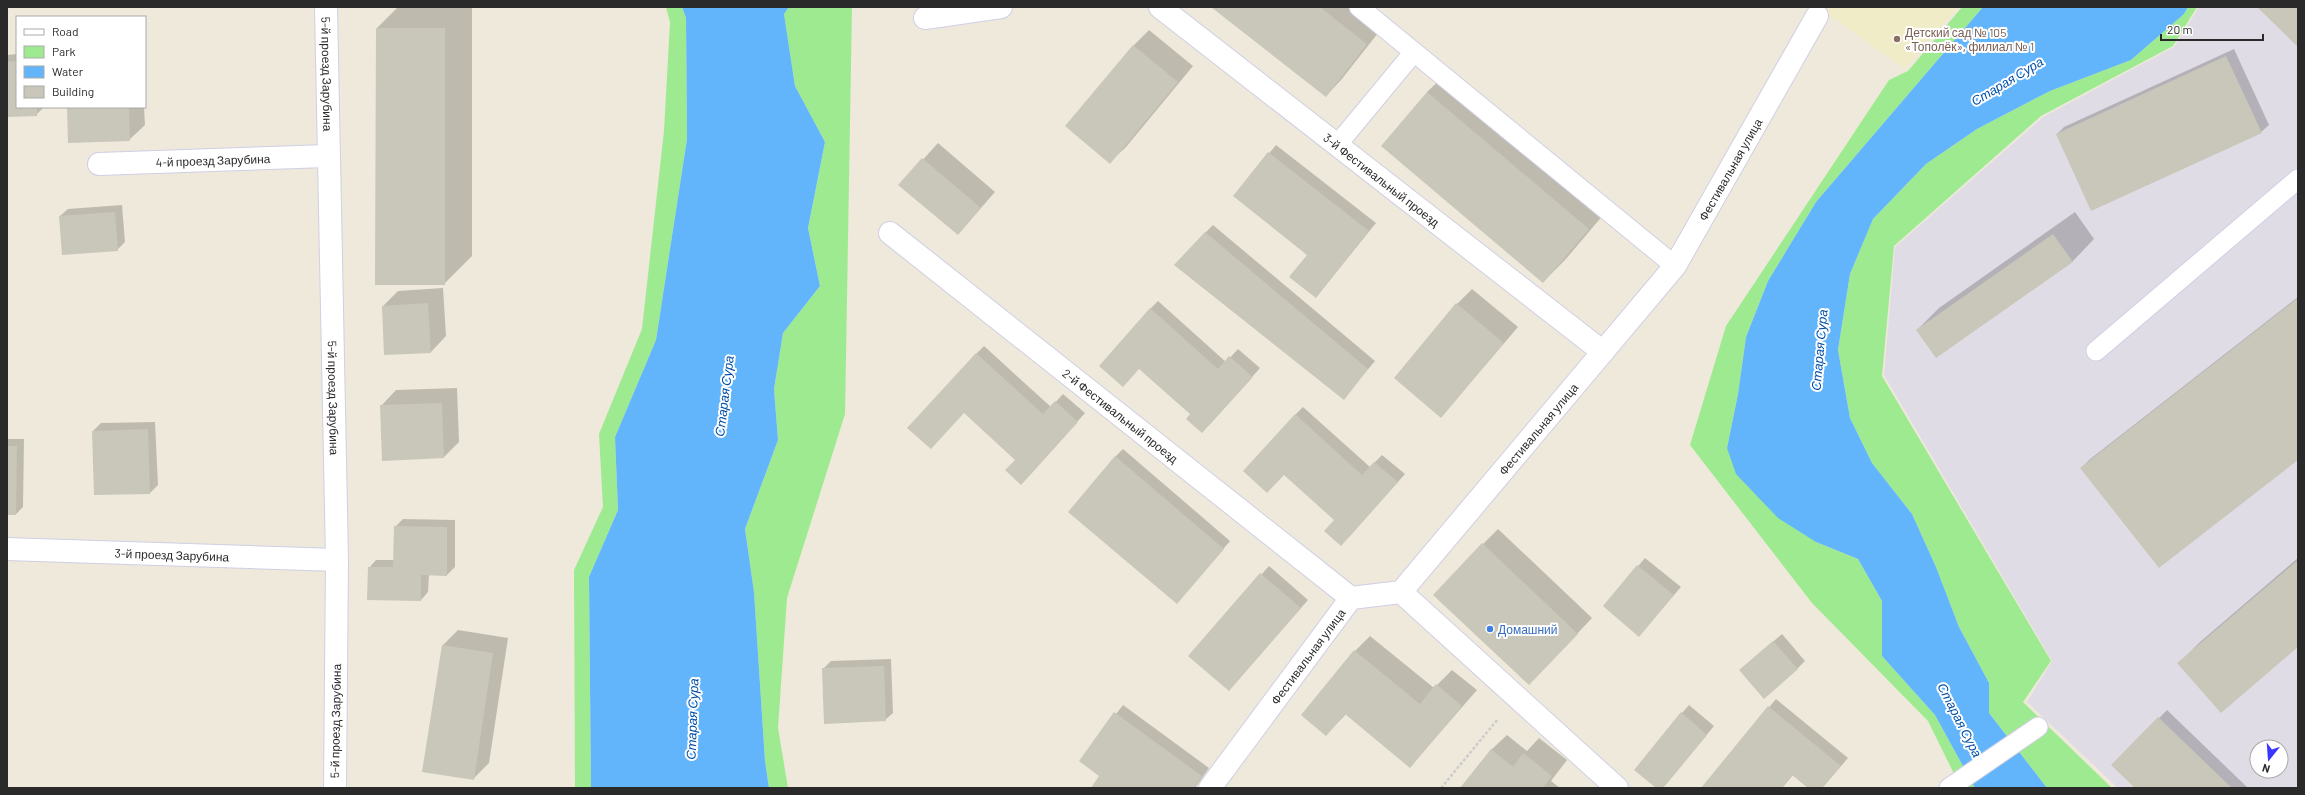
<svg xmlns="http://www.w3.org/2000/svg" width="2305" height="795" viewBox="0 0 2305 795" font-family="Barlow,sans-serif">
  <rect width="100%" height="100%" fill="#eee9da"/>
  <path fill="#e0dce5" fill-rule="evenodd" d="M2199,7H2298V788H2118L2027,702L2052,661L1884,375L1895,247L2043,117L2174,47ZM2257,747H2281V771H2257Z"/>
  <path fill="#f1ecc8" d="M1818,7H1958L1905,69Z"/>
  <path fill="#9eea91" d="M666,7H682L686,18L687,139L656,340L615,437L618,510L589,577L591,788H575L574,570L603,507L599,434L642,329L664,131L670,22Z
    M789,7H852L845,414L787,598L778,728L788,788H769L765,761L754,592L745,529L778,440L774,389L783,333L820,286L808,228L825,142L795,86L784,14Z
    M1962,7H1983L1816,202L1768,281L1746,337L1738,394L1727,448L1816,542L1858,559L1882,601V656L1935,715L1975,788H1961L1928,721L1812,603L1690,445L1726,326L1889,80L1908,71Z
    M2188,7H2197L2173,46L2041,116L1894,246L1882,376L2051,661L2023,702L2112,788H2047L1989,713V683L1959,627L1936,567L1912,514L1872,463L1850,418L1838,350L1850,274L1873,219L1926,164L1977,129L2050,91L2131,60L2184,14Z"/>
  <path fill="#62b5fb" d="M682,7H789L784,14L795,86L825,142L808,228L820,286L783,333L774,389L778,440L745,529L754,592L765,761L769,788H591L589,577L618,510L615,437L656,340L687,139L686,18Z
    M1983,7H2188L2184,14L2131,60L2050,91L1977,129L1926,164L1873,219L1850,274L1838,350L1850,418L1872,463L1912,514L1936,567L1959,627L1989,683V713L2047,788H1975L1935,715L1882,656V601L1858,559L1816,542L1778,518L1736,474L1727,448L1738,394L1746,337L1768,281L1816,202Z"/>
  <path fill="#0003" d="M398,7H472V256L444,284L377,28Z
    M1212,7H1355L1382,28L1341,80L1326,96Z
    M1149,30L1193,66L1126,147L1110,162L1067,126L1134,45Z
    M2234,49L2269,125L2261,132L2057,134L2064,127Z
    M17,54V107H44L36,115L7,116V55Z
    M1449,71L1610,207L1565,260L1543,282L1427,92Z
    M68,107H144L145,125L129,140Z
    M938,143L995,192L958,234L900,185Z
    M1276,145L1376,223L1316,297L1308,254L1234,196Z
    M122,205L125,242L117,250L60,216L68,209Z
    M2075,212L2094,239L2073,261L1936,357L1917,330L1939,308Z
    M1213,225L1375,361L1344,398L1205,233Z
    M443,288L446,336L431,352L383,306L398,291Z
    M1472,289L1518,327L1441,417L1457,304Z
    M2298,297V459L2081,468L2089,460Z
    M1158,301L1226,362L1238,349L1260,368L1210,424L1191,414L1139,368L1150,309Z
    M984,346L1051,407L1063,394L1085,413L1029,476L1016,459L976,354Z
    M457,388L459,442L443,458L381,406L396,390Z
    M1303,407L1370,467L1382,455L1405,474L1349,537L1336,520L1295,415Z
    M155,422L158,485L150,493L95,494L93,431L101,423Z
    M7,439H24L23,507L16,514H7Z
    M1123,449L1230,541L1184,595L1115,457Z
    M403,519L455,520V567L447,575L429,574L428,592L421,600L369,568L376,560H395V527Z
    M1498,529L1592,618L1544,669L1483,544Z
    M1645,558L1681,587L1639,635L1604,606Z
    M2298,558V646L2179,663L2200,642Z
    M1269,566L1308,600L1236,682L1189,656Z
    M458,630L508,638L489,763L473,779L443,645Z
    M1782,634L1805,661L1797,669L1748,663Z
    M1370,636L1434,688L1452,670L1477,690L1410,767L1346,714L1326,735L1355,651Z
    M891,659L893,713L885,720L823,669L831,661Z
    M1776,699L1848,758L1824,786L1809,788L1793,775L1782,788H1702Z
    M1123,705L1209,768L1195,788H1092L1101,776L1080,761Z
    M1689,705L1714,726L1668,782L1662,788H1658L1682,713Z
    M2167,710L2248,788H2136L2113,765Z
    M1507,735L1527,751L1539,738L1567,760L1551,781L1560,788H1462L1491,750Z"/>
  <path fill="#c9c6ba" d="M1211,7H1320L1367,44L1326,97Z
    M2257,7H2298V47Z
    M376,28H445V285H375Z
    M1133,45L1178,82L1110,164L1065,126Z
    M2226,56L2262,133L2091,211L2056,134Z
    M17,61V107H37V116L7,117V62Z
    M1427,92L1589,229L1543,283L1381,146Z
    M67,107H129L130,141L68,143Z
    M1268,152L1369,231L1316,298L1289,277L1307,255L1233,196Z
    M922,158L981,208L958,235L898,185Z
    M115,212L118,251L62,255L59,216Z
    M1205,232L1368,369L1344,400L1174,265Z
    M2053,234L2073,262L1936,358L1916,330Z
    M2298,298V460L2159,568L2080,468Z
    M428,303L431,353L384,355L382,306Z
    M1456,303L1504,343L1441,418L1394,378Z
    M1150,308L1218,369L1229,356L1253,377L1202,433L1186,419L1190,414L1139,369L1123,387L1099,366Z
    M976,353L1043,414L1055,401L1078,422L1021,485L1005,470L1015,460L964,413L931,449L907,428Z
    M442,403L444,458L382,461L380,405Z
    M1295,414L1362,475L1374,462L1398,482L1341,546L1324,531L1334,520L1284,475L1267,493L1243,471Z
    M148,429L150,494L94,495L92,431Z
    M7,446H17L16,515H7Z
    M1115,456L1224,549L1177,604L1068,512Z
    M394,526L447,527V576L421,575V601L367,600L368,567H393Z
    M1482,543L1578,634L1529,685L1433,595Z
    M2298,560V647L2221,713L2177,663Z
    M1637,565L1674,595L1639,637L1603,606Z
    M1260,573L1301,608L1229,691L1188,656Z
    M1773,641L1798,669L1764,699L1739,670Z
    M442,645L493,653L474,780L422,772Z
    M1354,650L1420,704L1436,684L1462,706L1410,768L1345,714L1326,736L1301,715Z
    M884,666L886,721L824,724L822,668Z
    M1768,706L1841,766L1822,788H1808L1792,775L1782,788H1701Z
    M1114,712L1202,776L1194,788H1091L1099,776L1079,761Z
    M1681,712L1707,735L1663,788H1656L1634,770Z
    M2158,717L2232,788H2135L2111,765Z
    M1491,749L1513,767L1523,753L1552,776L1543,788H1460Z"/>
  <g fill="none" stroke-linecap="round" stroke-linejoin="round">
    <g stroke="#d0cfe5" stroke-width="21">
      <path id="service" d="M1359,7L1675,266
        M1337,145L1414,52
        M2096,351L2298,179
        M1949,788L2038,727"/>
    </g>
    <g stroke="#d0cfe5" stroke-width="24">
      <g id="minor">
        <path id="s1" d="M326,7L337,560L335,788"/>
        <path id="s2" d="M1160,7L1603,352"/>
        <path d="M925,18L1001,7"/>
        <path id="s3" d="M99,164L327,156"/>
        <path id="s4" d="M890,233L1351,598"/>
        <path id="s5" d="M7,549L337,560"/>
        <path d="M1401,592L1617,788"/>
        <path id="s6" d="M1210,788L1351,598L1401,592L1675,266L1817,16"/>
      </g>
    </g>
    <path stroke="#ccc" stroke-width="2.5" stroke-dasharray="3 2" stroke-linecap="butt" d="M1441,788L1498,719"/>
    <use href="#service" stroke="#fff" stroke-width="19"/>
    <use href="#minor" stroke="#fff" stroke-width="22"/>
  </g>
  <circle fill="#8d6e63" stroke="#fff" stroke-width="1.5" cx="1897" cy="39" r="4"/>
  <circle fill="#3f7fe0" stroke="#fff" stroke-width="1.5" cx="1490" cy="629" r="4"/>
  <g text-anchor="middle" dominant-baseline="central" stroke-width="4" stroke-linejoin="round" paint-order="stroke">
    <g font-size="12" fill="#785e54" stroke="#fff" text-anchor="start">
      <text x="1905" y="32">Детский сад № 105<tspan x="1905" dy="14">«Тополёк», филиал № 1</tspan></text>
    </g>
    <g font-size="12" fill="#2a2a2a" stroke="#fff">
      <text stroke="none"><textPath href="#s1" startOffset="67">5-й проезд Зарубина</textPath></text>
      <text stroke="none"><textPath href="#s3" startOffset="114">4-й проезд Зарубина</textPath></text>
      <text stroke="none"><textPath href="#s6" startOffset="824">Фестивальная улица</textPath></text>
      <text stroke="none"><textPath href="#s2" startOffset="281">3-й Фестивальный проезд</textPath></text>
      <text stroke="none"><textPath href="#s1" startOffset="391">5-й проезд Зарубина</textPath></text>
      <text stroke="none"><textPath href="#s4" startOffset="294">2-й Фестивальный проезд</textPath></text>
      <text stroke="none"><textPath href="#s6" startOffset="500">Фестивальная улица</textPath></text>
      <text stroke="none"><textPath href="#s5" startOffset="165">3-й проезд Зарубина</textPath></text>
      <text stroke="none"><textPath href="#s6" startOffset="164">Фестивальная улица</textPath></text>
      <text transform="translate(335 721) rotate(-89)">5-й проезд Зарубина</text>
    </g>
    <g font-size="12" fill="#366cbe" stroke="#fff" text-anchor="start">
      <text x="1498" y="629">Домашний</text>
    </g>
    <g font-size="13" font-style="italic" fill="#004ea8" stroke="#fff">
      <text transform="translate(2007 81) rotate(-31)">Старая Сура</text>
      <text transform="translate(1819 350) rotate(-85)">Старая Сура</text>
      <text transform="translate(724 396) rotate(-83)">Старая Сура</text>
      <text transform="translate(692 719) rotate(-88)">Старая Сура</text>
      <text transform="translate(1960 720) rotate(63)">Старая Сура</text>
    </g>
  </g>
  <rect width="2305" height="795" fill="none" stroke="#2a2a2a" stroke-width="16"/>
  <rect x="16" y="16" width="130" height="92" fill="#ffffff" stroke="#aaaaaa"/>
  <rect x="24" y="29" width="20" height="6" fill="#ffffff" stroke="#aaaaaa"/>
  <text x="52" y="36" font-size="12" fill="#2a2a2a">Road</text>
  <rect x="24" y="46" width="20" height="12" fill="#9eea91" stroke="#aaaaaa"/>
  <text x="52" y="56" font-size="12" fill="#2a2a2a">Park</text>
  <rect x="24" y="66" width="20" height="12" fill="#62b5fb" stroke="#aaaaaa"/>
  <text x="52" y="76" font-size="12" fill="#2a2a2a">Water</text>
  <rect x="24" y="86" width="20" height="12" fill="#c9c6ba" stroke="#aaaaaa"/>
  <text x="52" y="96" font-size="12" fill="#2a2a2a">Building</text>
  <g transform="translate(2269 759) rotate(197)"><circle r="19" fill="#ffffff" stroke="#aaaaaa"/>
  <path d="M0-3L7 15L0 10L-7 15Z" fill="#3836ff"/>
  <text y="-6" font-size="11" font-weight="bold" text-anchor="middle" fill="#2a2a2a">N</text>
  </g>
  <path d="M2161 34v6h102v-6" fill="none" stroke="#2a2a2a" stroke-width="2"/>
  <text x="2167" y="34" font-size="12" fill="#2a2a2a" stroke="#ffffff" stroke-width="3" paint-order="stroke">20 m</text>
</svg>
